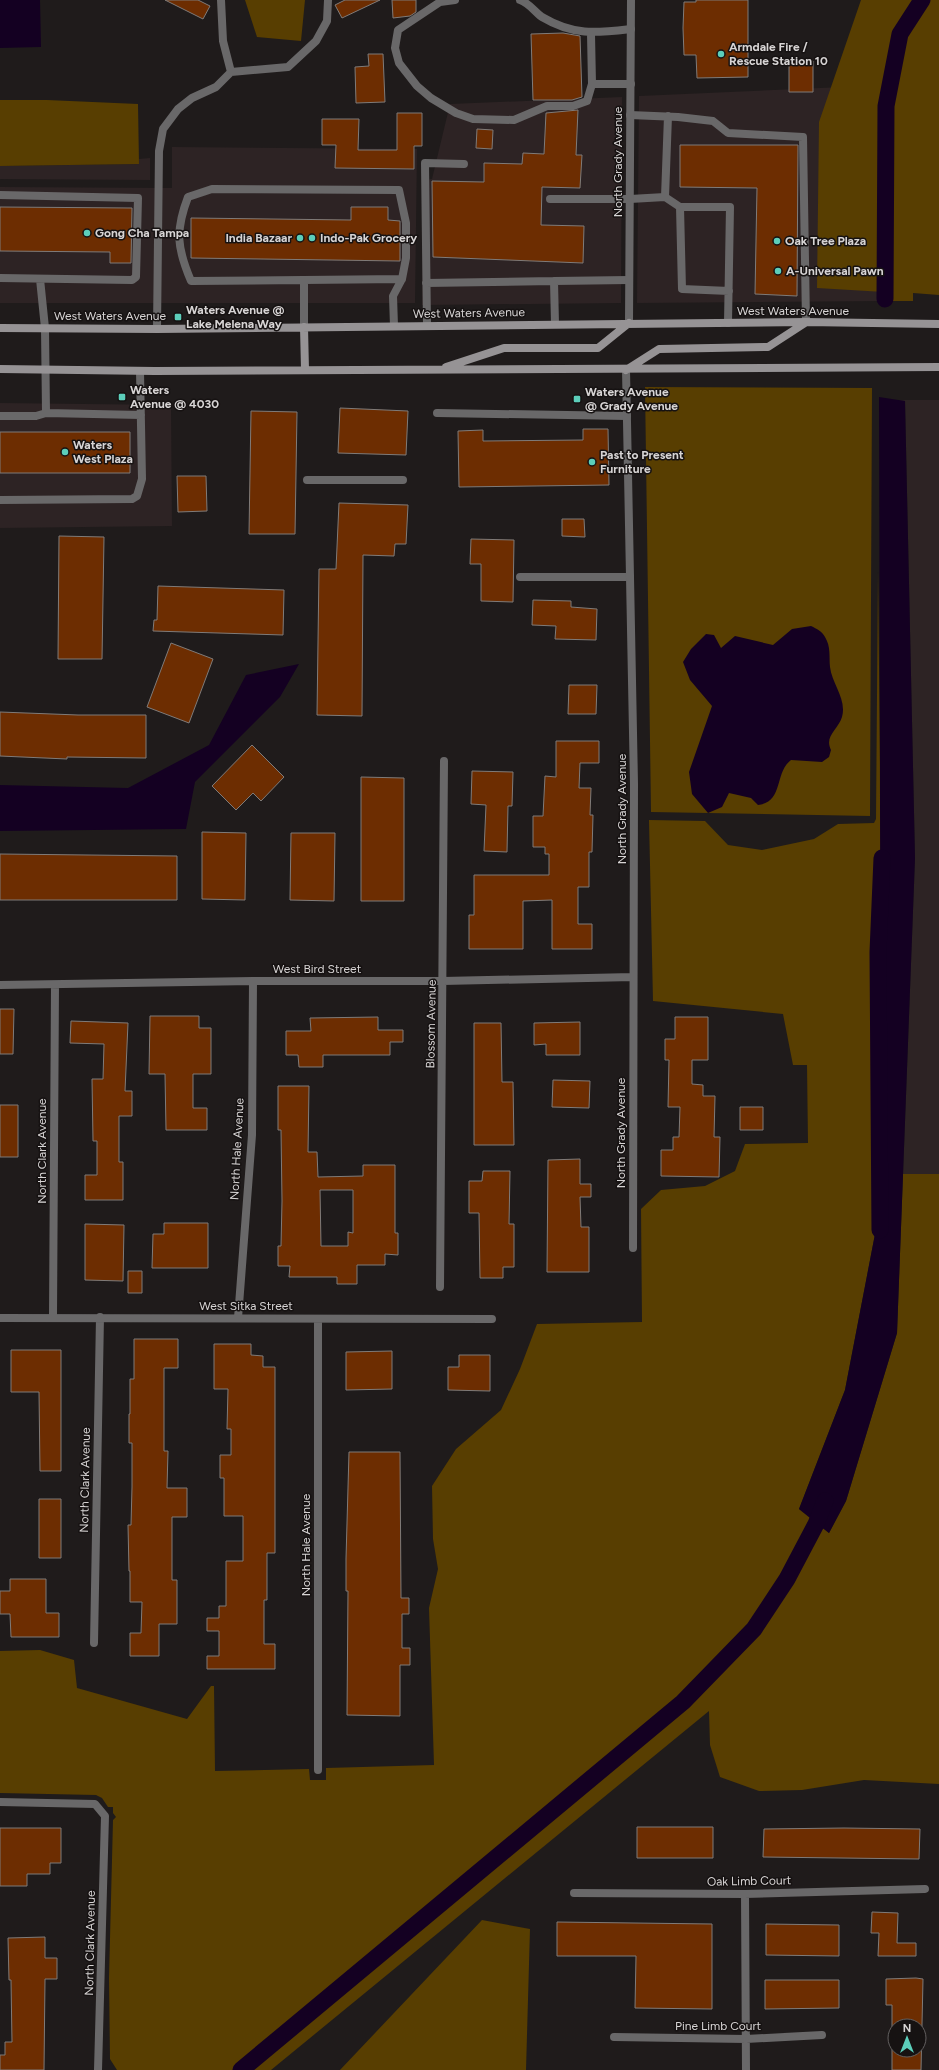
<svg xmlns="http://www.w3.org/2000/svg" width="939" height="2070" viewBox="0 0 939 2070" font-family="Figtree,sans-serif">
  <rect width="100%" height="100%" fill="#1f1b1b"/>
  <path fill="#2d2324" d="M890,85L884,301L637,303L639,96Z
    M622,97L621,303L422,305L423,180L432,179L450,104Z
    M172,147L417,149L415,303H0V187L172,188Z
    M150,158V180L0,179V166L139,164V159Z
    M895,400H939V1174H903L915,858L905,401Z
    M0,403L171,405L172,526L0,528Z"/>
  <path fill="#583e01" d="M245,0H305L301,41L257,37Z
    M861,0H939V295L913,293V301H884V292L817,288L819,122Z
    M0,100H47L138,104L139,164L0,166Z
    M645,387L872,388L870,816L651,812Z
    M878,572L881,854V1203L845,1390L799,1509L829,1533L846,1501L897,1333L903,1174H939V1784L864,1780L802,1790L759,1791L720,1777L710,1745L709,1711L271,2070H117L110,2059L109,1978L113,1820L116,1817L113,1813V1807H108L102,1798L96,1795L0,1793V1651L40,1650L74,1660L77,1688L187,1719L211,1686H214L215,1771L309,1769L310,1780H326V1768L434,1765L429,1608L438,1569L433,1539L432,1486L456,1449L501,1410L520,1369L537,1324L642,1322L641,1209L661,1190L705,1186L735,1171L745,1144L808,1143L807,1065H793L783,1014L653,1001L649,820L705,821L728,845L762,850L814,839L838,824L874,823L876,819Z
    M482,1920L530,1929L526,2070H340Z"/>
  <path fill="#140022" d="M0,0H40L41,47L0,48Z
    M879,397L905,401L915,858L897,1333L846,1501L829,1533L799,1509L845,1390L881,1203Z
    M811,626C817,629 822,631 825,637C831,647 829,656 830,667C832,684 847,699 842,717C838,730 824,736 831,750L829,757L822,762L791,760C774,773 784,802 758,805L751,798L729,793L722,807L708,813L692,794L689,772L712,706L690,680L683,662L691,649L706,634L714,635L721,648L735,636L773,645L792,629Z
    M299,664L280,697L195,782L186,829L0,831V785L128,788L209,745L246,675Z"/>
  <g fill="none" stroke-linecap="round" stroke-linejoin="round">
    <path stroke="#140022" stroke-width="17" d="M885,299L886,106L900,34L922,0
      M880,1230L878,952L882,858
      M241,2070L683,1702L754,1629L787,1579L816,1524L825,1501"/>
  </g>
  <path fill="#6d2d01" stroke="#7f7b79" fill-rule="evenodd" d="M165,0H198L210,6L203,19Z
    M345,0H380L342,18L335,5Z
    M392,0H416V12L410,16L393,18Z
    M696,0H748V77L697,78L696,55H684L683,28L684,2H696Z
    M563,33L580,36L582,97L572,100H533L531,34Z
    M368,54H383L385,102L356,103L355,67L369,66Z
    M789,60L813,61V92H789Z
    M578,110L576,155H582L580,188L542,187L541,225L584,226L583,263L433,257L432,181L484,182V163L522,164L523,153L544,154L546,113Z
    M397,113H422V146H414V169L335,168L336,145H322V119H359L358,150H397Z
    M477,129L493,130L492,149L476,148Z
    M680,145H798L797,296L755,294L757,188L680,187Z
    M0,207L132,208L131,263H110V252L0,251Z
    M351,207H388V220L400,221V261L191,258V218L351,220Z
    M340,408L408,411L406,455L338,453Z
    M251,411L297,412L295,534H249Z
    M583,429H608L609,485L459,487L458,431L483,430V441L583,440Z
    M0,432H130V473H0Z
    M177,476H206L207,511L178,512Z
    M339,503L408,505L406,544H395L394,556L363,555L362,716L317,715L319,569H336Z
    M562,519H584L585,537L562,536Z
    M59,536L104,537L102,659H58Z
    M471,539L514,540L513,602L481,601V564H470Z
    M158,586L284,590L283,635L153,631L154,620H157Z
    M533,600L571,601V607L597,609L596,640L555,639L556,626L532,625Z
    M171,643L213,659L189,723L147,707Z
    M569,685H597L596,714H568Z
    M0,712L78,715H146V758L67,757V759L0,756Z
    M556,741H599V763H580L579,788H591L590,815H593L592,852H589V887H578V924H592V949H552V900L523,901V949H469V915H474V875H549V854H545V847H533V816H543L545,776L556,777Z
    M252,745L284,777L261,801L253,793L236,810L212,786Z
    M472,771L513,772L512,806H508L507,852L484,851L486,805L471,804Z
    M361,777L404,778V901H361Z
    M202,832L246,833L245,900L202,899Z
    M291,833H335L334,901L290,900Z
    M0,854L177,856V900H0Z
    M0,1009H14L13,1054H0Z
    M150,1016H199V1028H211V1074H193V1108H207V1130H166L165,1074H149Z
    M378,1017V1030H403V1042H390V1055H323V1067H299L298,1055H286V1031H311L310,1018Z
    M675,1017H708V1060H692V1084L703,1085V1096H715L714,1137H720L719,1177L661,1176V1150H673V1137H679L680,1107H668L669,1060H665V1039H675Z
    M71,1021L128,1023L125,1091H132V1116H119V1162H123V1200H85V1175H97V1141H93L92,1079H103L104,1044L70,1043Z
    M580,1022V1055H546V1044L534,1045V1023Z
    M474,1023H501L502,1082H513L514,1145H474Z
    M553,1080L590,1081L589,1108L552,1107Z
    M278,1086H309L308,1152H317L318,1177L363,1176V1165H395V1233H398V1255L385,1254V1265H357V1284H337V1277H289L290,1266H278V1246H281L282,1201L281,1130H278ZM320,1190H353V1233L348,1232V1246H321Z
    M0,1105H18V1157H0Z
    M740,1107H763V1130H740Z
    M580,1159V1184H591V1197H580L581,1227H589V1272H547L548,1160Z
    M483,1171H510L509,1224H514V1267H503V1278H480L479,1213H469V1181H482Z
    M164,1223H208V1268H152L153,1234H164Z
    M85,1224L124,1225L123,1281L85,1280Z
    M128,1271H142V1293H128Z
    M134,1339H178V1368H164V1451H168L167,1488H187V1517H172V1580H177V1624H159V1656H130V1633H141L142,1602H130V1571H129L128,1525H131L132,1487V1443H129V1414H130V1379H134Z
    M214,1344H251V1355L263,1356V1367H275V1553H267V1600H264V1644H275V1669H207V1656H219V1631H207V1618H219V1606H226V1561H243V1516H224V1478H220V1455H231V1429H227L228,1389H214Z
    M11,1350H61V1471H40L39,1392H11Z
    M392,1351V1389L346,1390V1352Z
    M459,1355H490V1391L448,1390V1367H459Z
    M349,1452H400L401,1598H409V1614H402V1648H410V1665H400V1716L347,1715L348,1591H346V1559Z
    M39,1499H61V1558H39Z
    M10,1579H46V1613H59V1637H11L10,1614H0V1591H10Z
    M637,1827H713V1858H637Z
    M0,1828H61V1863H50V1874H27V1886H0Z
    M844,1828L920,1829L919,1859L763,1857L764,1829Z
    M872,1912L898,1913L897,1943H916V1956H878L879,1933H871Z
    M557,1922L712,1924V2009L635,2008L636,1956H557Z
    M766,1924L839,1925V1956L766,1955Z
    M45,1937V1958H57V1979H45L44,2070H0V2055H5V2042H12L11,1980H9L8,1938Z
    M916,1978L923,1979L921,2070H892V2005H886V1979ZM895,2026H919V2050H895Z
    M765,1980H839V2008L765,2009Z"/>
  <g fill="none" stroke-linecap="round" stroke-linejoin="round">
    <path stroke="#696869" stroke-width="8" d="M455,0L440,2L398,30L395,48L399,63L417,86L431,98L456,113L473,119L514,120L547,106H573L587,101L592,84H631
      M520,0C529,3 535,12 542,17C574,36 596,33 631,29
      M591,34L592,84
      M630,115L678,117L713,121L728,133L803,137L806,322
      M668,116L665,197L680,207L682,289L729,291
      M0,195L138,198L136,277L132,280L0,278
      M550,199H630L665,197
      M680,207H730L728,323
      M40,279L45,328L46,413
      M304,280V327
      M426,283L554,281
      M555,324L554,281L629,280
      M427,325L425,163L464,164
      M394,326L393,296L402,279L406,258V223L399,190L212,189L188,197C175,231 177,248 191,281L402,279
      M437,413L627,416
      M0,416H36L46,413L141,415
      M307,480H403
      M0,500L132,499L137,496L142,479L140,371
      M520,577H630"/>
    <path stroke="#696869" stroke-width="8" d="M221,0L223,41L231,72L288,67L316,41L327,21L328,0
      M629,323L631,0
      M157,329L159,151L163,129L178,109L192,98L216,87L231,72
      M626,370L634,784L633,1248
      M0,985L253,981H443L633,977
      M440,1287L444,761
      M53,1317L55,985
      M0,1318L492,1319
      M238,1318L252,1135L253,981
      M94,1643L100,1317
      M318,1770V1319
      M0,1802L95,1804L105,1816L98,2070
      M574,1893L745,1894L925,1889
      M745,1894L746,2070
      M614,2037L746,2039L822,2035"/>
    <path stroke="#969395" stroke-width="8" d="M304,327L305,370
      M0,328L157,329L806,322L939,324
      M446,367L504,348H598L629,323
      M0,369L155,371L939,367
      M626,370L659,349L768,347L805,323"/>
  </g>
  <g fill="#5cceba" stroke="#161212" stroke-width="1.5">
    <circle cx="721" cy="54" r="4"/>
    <circle cx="87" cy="233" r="4"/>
    <circle cx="300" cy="238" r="4"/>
    <circle cx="312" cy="238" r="4"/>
    <circle cx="777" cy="241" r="4"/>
    <circle cx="778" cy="271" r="4"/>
    <rect x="174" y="313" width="8" height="8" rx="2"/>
    <rect x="118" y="393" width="8" height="8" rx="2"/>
    <rect x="573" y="395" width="8" height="8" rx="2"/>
    <circle cx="65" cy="452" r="4"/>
    <circle cx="592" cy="462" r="4"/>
  </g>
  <g text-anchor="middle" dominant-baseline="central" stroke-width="3" stroke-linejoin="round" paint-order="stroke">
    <g font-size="12" font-weight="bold" fill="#d7d4d4" stroke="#161212" text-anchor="start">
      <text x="729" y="47">Armdale Fire /<tspan x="729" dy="14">Rescue Station 10</tspan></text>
      <text x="95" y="233">Gong Cha Tampa</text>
      <text x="292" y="238" text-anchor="end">India Bazaar</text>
      <text x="320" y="238">Indo-Pak Grocery</text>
      <text x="785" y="241">Oak Tree Plaza</text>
      <text x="786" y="271">A-Universal Pawn</text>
      <text x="186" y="310">Waters Avenue @<tspan x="186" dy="14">Lake Melena Way</tspan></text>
      <text x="130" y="390">Waters<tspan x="130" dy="14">Avenue @ 4030</tspan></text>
      <text x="585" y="392">Waters Avenue<tspan x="585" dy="14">@ Grady Avenue</tspan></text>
      <text x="73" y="445">Waters<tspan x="73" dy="14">West Plaza</tspan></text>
      <text x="600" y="455">Past to Present<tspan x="600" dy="14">Furniture</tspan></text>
    </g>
    <g font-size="12" fill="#d7d4d4" stroke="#161212">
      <text transform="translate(618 162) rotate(-90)">North Grady Avenue</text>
      <text x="793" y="311">West Waters Avenue</text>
      <text transform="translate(469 313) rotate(-1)">West Waters Avenue</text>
      <text x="110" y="316">West Waters Avenue</text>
      <text transform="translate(622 809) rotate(-90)">North Grady Avenue</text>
      <text x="317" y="969">West Bird Street</text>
      <text transform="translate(431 1024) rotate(-89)">Blossom Avenue</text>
      <text transform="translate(621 1133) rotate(-90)">North Grady Avenue</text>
      <text transform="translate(237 1149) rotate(-87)">North Hale Avenue</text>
      <text transform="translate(42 1151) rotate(-90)">North Clark Avenue</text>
      <text x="246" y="1306">West Sitka Street</text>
      <text transform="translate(85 1480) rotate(-89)">North Clark Avenue</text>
      <text transform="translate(306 1545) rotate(-90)">North Hale Avenue</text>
      <text transform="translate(749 1881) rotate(-1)">Oak Limb Court</text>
      <text transform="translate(90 1943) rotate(-89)">North Clark Avenue</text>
      <text x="718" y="2026">Pine Limb Court</text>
    </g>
  </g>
  <g transform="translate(907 2038)"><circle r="19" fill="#161212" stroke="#636060"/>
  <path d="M0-3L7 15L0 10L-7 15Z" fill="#5cceba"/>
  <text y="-6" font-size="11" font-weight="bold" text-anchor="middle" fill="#d7d4d4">N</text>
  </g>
</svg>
